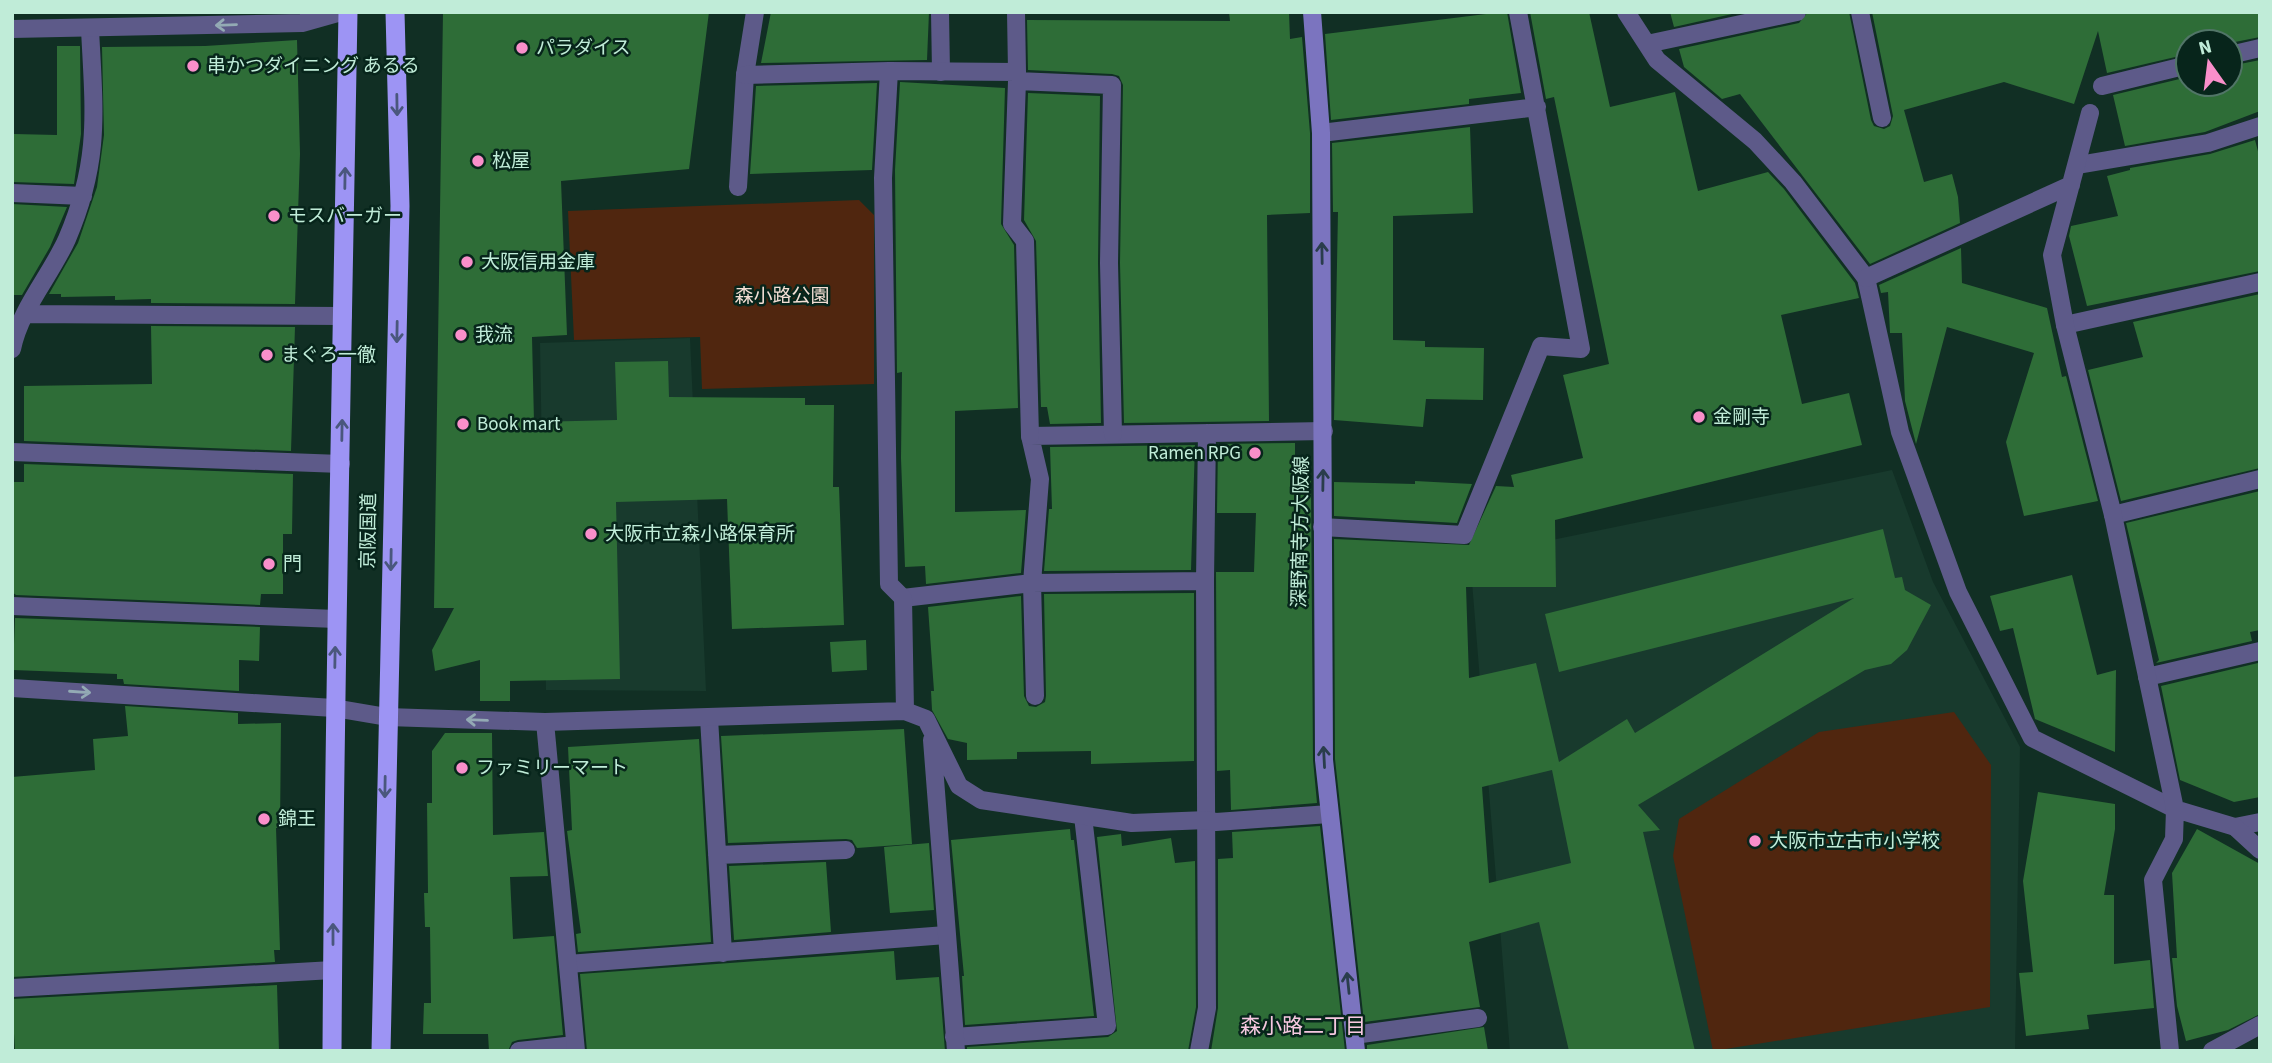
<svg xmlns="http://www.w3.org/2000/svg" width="2272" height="1063" viewBox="0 0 2272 1063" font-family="'Source Sans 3','Noto Sans JP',sans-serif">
  <rect width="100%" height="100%" fill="#112f24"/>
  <path fill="#183a2d" d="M690,338L706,691L546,690L540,343Z
    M1892,470L1933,582L2020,747L2015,1050L1510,1051L1470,557Z"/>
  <path fill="#50260f" d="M859,200L874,215V384L702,389L700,337L574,340L568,211Z
    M1954,712L1991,765L1990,1007L1713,1051L1673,856L1679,819L1819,732Z"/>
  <path fill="#2e6d37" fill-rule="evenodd" d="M443,12H709L689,169L561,181L567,335L532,337L534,422L617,420L615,362L668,361L669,397L805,398V405H834L833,487H839L844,625L732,629L727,499L616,502L620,679L510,681V701H480V660L435,671L432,650L454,608H434Z
    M771,12H929L927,60L761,63Z
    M1229,12H1289L1290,39L1302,37L1310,133V213L1267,215L1269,421L1124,423L1120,263L1123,85L1119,76L1112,74L1028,70L1027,20L1230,21Z
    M1502,12H1507L1521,93L1469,99V104L1331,120L1325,34Z
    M1530,12H1589L1610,107L1675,92L1698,191L1768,172L1784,189L1855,283L1859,298L1781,315L1802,404L1849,393L1862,445L1555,520L1556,587H1466L1469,678L1536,663L1559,762L1627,719L1635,733L1854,598L1559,672L1545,614L1883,529L1895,578L1902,577L1905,590L1931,605L1907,650L1891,664L1865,670L1638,805L1660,830L1643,832L1695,1051H1569L1539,922L1469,942L1480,1007L1364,1022L1335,759L1334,539L1469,545L1496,486L1514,487L1511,475L1583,458L1563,375L1609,364L1554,97L1546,99ZM1552,770L1571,863L1489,883L1482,787Z
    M1670,12H1741L1674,27Z
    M1808,12H1849L1871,120L1874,126L1884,129L1890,126L1893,116L1872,12H2260V37L2230,43L2188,42V54L2107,73L2098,31L2074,104L2004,82L1904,110L1924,182L1952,174L1958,197L1960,223L1870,264L1740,94L1722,99L1684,67L1679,49L1799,23Z
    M297,40L300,154L295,304L151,303V299L115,300V296L61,297V294H49L78,243L97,187L104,135L102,47L205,46Z
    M57,46H80L81,134L74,184L12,182L14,134L57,135Z
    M2260,60V111L2205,132L2125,146L2113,95L2188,77V84H2230V66Z
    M900,82L1005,88L1001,224L1014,245L1018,408L955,411V512L1026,510L1021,573L926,584L925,566L905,567L901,458L902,372L897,373L896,277L895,170Z
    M877,83L872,170L750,174L756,86Z
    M1028,93L1100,96L1098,263L1101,423L1050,424L1047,407H1041L1036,241L1024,220Z
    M1470,127L1473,213L1393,216V340L1425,341V347L1484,348L1483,400L1426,399L1423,427L1334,420L1338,212H1333L1332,143Z
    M2255,140L2260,159V271L2087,306L2069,236L2071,226L2118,216L2107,176L2130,170V168L2210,154Z
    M12,204L67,207L50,247L22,295H12Z
    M1961,248L1962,283L2047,308L2062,377L2066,376L2098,501L2024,516L2006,442L2034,353L1947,327L1916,444L1905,401L1902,333H1890L1888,292L1881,293L1879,285Z
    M2260,294V468L2121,501L2088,370L2143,357L2133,322Z
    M151,326L295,327L291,451L24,441V386L152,384Z
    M1295,443V481H1311L1313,760L1317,803L1231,810L1230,770L1217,771L1216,572H1254L1256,513H1217L1218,444Z
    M1195,445L1191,570L1044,571L1049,509H1052L1050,447Z
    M24,464L293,474L292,534H283V594H261L260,605L16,595L12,592V482H24Z
    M1415,481L1472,484L1457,523L1334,516V482L1415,484Z
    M2260,491V630L2250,632L2252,641L2156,663L2159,660L2126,523Z
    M2072,575L2097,675L2116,670L2115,752L2035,719L2013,628L2000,631L1990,596Z
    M1194,593V761L1091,764V751L1017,752V759L967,760V743L948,739L932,710L931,691H934L928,607L1021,596L1024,696L1029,706L1036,707L1045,702L1046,696L1044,594Z
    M15,618L260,627L259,661L239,660V691L124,684L123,679H117V674L13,670Z
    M866,640L867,670L832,672L830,642Z
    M2258,663L2260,797L2234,802L2180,780L2161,686Z
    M125,706L238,713V724L281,723L280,828H276L280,950H274L275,962L12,977V777L95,770L93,739L128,736Z
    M904,729L912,844L857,848L852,840L846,839L728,843L721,736Z
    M445,733H492L493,835L544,832L548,876L510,877L513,939L554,936L563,1035L518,1040L512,1042L508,1051H489L488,1034H423L424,1003H431L430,927H425L424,893H428L427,803H432V751Z
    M699,739L711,942L578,952L576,934L581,933L567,831L572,830L568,747Z
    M2038,792L2115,804V829L2104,895H2114V964L2150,960L2154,1008L2087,1015L2089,1029L2026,1036L2019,973L2033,972L2023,881Z
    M1320,826L1345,1051H1211L1218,1008V859L1233,858L1232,832Z
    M1070,829L1071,840H1074L1094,1016L965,1025L962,976H964L951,840Z
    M2197,829L2260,864V1014L2228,1030L2186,1041L2177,1006L2172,958H2177L2172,873Z
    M1121,834L1122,846L1171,838L1175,863L1195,861L1196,1007L1188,1051H967V1047L1108,1037L1117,1031L1097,837Z
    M929,843L934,910L890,913L884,847Z
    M826,862L831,932L734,940L729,866Z
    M894,951L896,980L939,977L945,1051H587L580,974Z
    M277,985L279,1051H15L12,999Z
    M1484,1027L1488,1051H1367V1045Z"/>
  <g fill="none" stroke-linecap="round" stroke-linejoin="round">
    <path stroke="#5d5a89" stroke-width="18" d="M940,12L941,72
      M1626,12L1657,60L1755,141L1793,182L1866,278L1900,432L1958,592L2032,738L2175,809
      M1860,12L1882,118
      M1647,44L1797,12
      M2230,55L2260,48
      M2102,86L2188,65
      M1321,133L1537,107
      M2078,165L2208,143L2260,126
      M738,187L745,75L755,12
      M12,193L83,196
      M26,314L343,316
      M2065,325L2260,282
      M12,349C20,309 51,275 67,239C101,160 94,111 90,29
      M12,452L341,464
      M2113,515L2260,479
      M1322,527L1464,535L1541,346L1581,349L1518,12
      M903,598L1032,583L1205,581L1207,433
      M12,606L336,619
      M2147,677L2260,651
      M1035,696L1032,583L1040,479L1030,436L1324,431
      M709,718L723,953
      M2235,827L2260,822
      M717,855L846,850
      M568,964L946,935
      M12,988L333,970
      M1354,1035L1478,1018
      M954,1037L1107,1026L1083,816
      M519,1051L575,1045
      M1199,1051L1207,1008L1205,581
      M2212,1051L2260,1025"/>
    <path stroke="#5d5a89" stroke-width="18" d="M12,29L302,23L341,12
      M1017,72V81L1112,85L1109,263L1113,434
      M745,75L889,71
      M1017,81L1012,224L1025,241L1030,436
      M2090,113L2052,255L2065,325L2113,515L2175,809L2174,839L2153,880L2170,1051
      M1866,278L2071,185
      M12,688L334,708L387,717L545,722L905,711L926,719L959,786L981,800L1132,823L1207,820L1216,822L1329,814
      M905,711L903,598L889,584L883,178L889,71L1017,72L1016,12
      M545,722L576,1051
      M932,740L956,1051
      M2175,809L2235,827L2260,850"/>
    <path stroke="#7b74bf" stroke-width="18" d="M1312,12L1321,133L1324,760L1356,1051"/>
    <path stroke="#9d94f4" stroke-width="19" d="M332,1051C334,704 342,358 348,12
      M381,1051L400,206L395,12"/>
  </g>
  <defs><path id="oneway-shaft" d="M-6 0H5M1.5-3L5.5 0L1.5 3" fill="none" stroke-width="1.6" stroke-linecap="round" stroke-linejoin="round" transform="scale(1.75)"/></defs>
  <g stroke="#93aab4">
    <use href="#oneway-shaft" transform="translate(226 25) rotate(178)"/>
    <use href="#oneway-shaft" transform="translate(80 692) rotate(4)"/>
    <use href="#oneway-shaft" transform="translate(477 720) rotate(-178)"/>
  </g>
  <g stroke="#4a577d">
    <use href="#oneway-shaft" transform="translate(397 105) rotate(89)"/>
    <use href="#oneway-shaft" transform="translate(345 178) rotate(-89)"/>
    <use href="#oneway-shaft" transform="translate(397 332) rotate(91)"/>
    <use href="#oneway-shaft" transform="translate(342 430) rotate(-89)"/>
    <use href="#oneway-shaft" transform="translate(391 560) rotate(91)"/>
    <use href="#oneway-shaft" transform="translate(335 657) rotate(-89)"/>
    <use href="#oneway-shaft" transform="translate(385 787) rotate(91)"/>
    <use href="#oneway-shaft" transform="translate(333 934) rotate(-90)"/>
  </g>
  <g stroke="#2a3d4c">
    <use href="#oneway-shaft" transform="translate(1322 253) rotate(-91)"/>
    <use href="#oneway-shaft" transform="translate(1323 480) rotate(-89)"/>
    <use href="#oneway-shaft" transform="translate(1324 757) rotate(-93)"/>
    <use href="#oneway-shaft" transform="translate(1348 983) rotate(-96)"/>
  </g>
  <g fill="#f98fca" stroke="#07251b" stroke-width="2.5">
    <circle cx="522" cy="48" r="7"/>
    <circle cx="193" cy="66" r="7"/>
    <circle cx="478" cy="161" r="7"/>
    <circle cx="274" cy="216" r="7"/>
    <circle cx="467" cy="262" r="7"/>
    <circle cx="461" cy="335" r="7"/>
    <circle cx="267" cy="355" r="7"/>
    <circle cx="1699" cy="417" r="7"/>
    <circle cx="463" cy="424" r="7"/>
    <circle cx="1255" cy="453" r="7"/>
    <circle cx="591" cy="534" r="7"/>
    <circle cx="269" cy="564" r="7"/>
    <circle cx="462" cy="768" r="7"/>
    <circle cx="264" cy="819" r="7"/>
    <circle cx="1755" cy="841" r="7"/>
  </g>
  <g text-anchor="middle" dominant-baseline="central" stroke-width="5" stroke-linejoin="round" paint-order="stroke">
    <g font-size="19" fill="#c0ecd8" stroke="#07251b" text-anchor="start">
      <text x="536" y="48">パラダイス</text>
      <text x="207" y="66">串かつダイニング あるる</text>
      <text x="492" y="161">松屋</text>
      <text x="288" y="216">モスバーガー</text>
      <text x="481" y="262">大阪信用金庫</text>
      <text x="475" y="335">我流</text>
      <text x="281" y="355">まぐろ一徹</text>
      <text x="1713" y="417">金剛寺</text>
      <text x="477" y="424">Book mart</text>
      <text x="1241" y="453" text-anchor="end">Ramen RPG</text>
      <text x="605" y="534">大阪市立森小路保育所</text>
      <text x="283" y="564">門</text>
      <text x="476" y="768">ファミリーマート</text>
      <text x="278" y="819">錦王</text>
      <text x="1769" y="841">大阪市立古市小学校</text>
    </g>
    <g font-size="19" fill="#f4dfd5" stroke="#07251b">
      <text x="782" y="296">森小路公園</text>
    </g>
    <g font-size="19" fill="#c0ecd8" stroke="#07251b">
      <text transform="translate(369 531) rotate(-89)">京阪国道</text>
      <text transform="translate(1301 532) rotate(-89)">深野南寺方大阪線</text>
    </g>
    <g font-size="21" fill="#f6c8e0" stroke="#07251b">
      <text x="1303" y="1026">森小路二丁目</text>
    </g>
  </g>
  <rect width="2272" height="1063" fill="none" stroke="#c0ecd8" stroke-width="28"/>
  <g transform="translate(2209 63) rotate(346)"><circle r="33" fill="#07251b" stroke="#517567" stroke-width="2"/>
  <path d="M0-5L12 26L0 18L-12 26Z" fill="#f98fca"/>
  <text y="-10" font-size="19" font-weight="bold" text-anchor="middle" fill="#c0ecd8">N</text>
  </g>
</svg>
